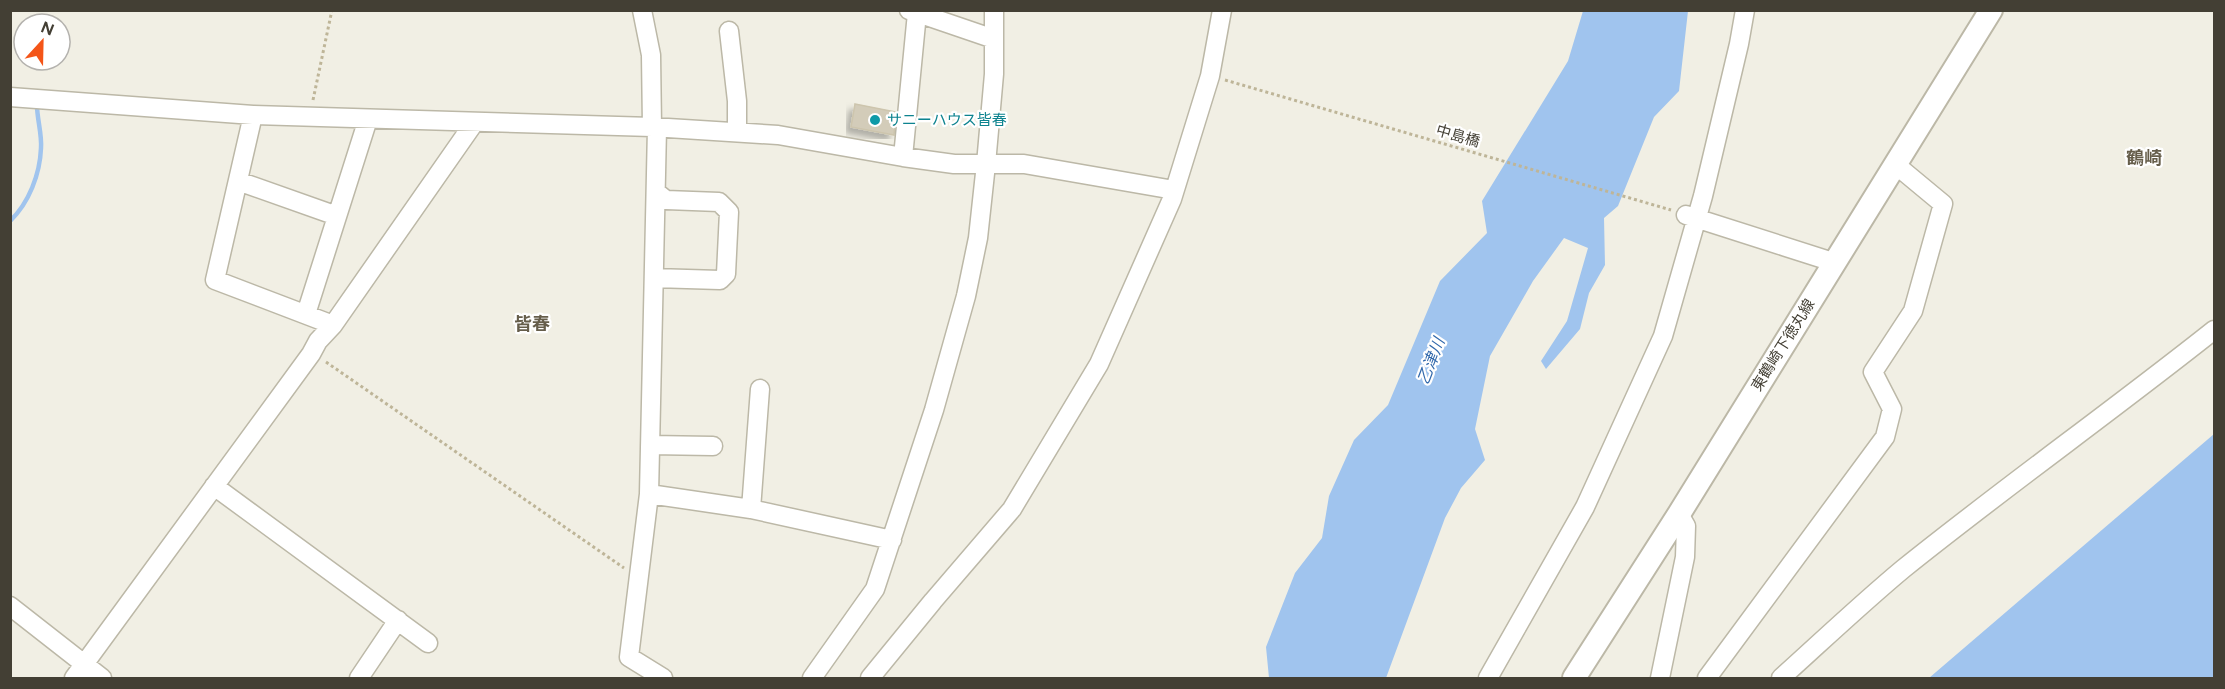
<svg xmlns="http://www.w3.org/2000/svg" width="2225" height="689" viewBox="0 0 2225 689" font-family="Figtree,'Noto Sans JP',sans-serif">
  <defs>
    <filter id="shadow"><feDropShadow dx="-5.5" dy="5.5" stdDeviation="3" flood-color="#0004"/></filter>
  </defs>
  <rect width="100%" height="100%" fill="#f1efe4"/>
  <path fill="#a0c4ee" d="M1583,11H1688L1679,91L1654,117L1618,206L1604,218L1605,265L1589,293L1580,329L1546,369L1541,361L1567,321L1588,248L1564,238L1533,281L1490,356L1475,429L1485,460L1461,488L1445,518L1386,678H1269L1266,647L1295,573L1322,538L1329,496L1354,440L1388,405L1440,281L1487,233L1482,201L1568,61Z
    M2214,433V678H1929L2214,434Z"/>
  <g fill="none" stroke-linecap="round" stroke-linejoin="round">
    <path stroke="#a0c4ee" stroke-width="4.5" d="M10,221C29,203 40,174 41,148C42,134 37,119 37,105"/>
  </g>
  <path fill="#d3ccb9" stroke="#cdc5ad" stroke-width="1.5" filter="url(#shadow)" d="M855,104L896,112L894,135L851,127Z"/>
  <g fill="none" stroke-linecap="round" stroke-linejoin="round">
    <g stroke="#bcb8a7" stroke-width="21">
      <path id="minor" d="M642,10L651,55L652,127
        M909,10L994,39
        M729,31L737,101V132
        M10,97L253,115L652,127L778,135L903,157L954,164H1024L1174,190
        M253,115L215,280L333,325
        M657,128L649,494L629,657L663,678
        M903,157L917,13
        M238,181L337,216
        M1686,215L1833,262
        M654,278L720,280L726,274L729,212L719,202L666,200L656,192
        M306,314L368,119
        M650,445L713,446
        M214,486L428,643
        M649,494L751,509L892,540
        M751,509L760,389
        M10,606L102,678
        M74,678L311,354L318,341L333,325L474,123
        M359,678L398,620
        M812,678L875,589L934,410L966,296L978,238L986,164L994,74V10
        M870,678L933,601L1012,509L1099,364L1172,199L1210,76L1222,10
        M1488,678L1585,507L1663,336L1703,196L1739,44L1745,10
        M1660,678L1685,557L1686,526L1679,514
        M1707,678L1885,437L1892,409L1873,372L1913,311L1943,204L1896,165
        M1781,678C1821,642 1861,604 1903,569C2005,487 2112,411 2214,330"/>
    </g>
    <g stroke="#bcb8a7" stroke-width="26">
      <path id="tertiary" d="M1574,678L1679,514L1991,10"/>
    </g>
    <path stroke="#beb598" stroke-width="3" stroke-dasharray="3 3" stroke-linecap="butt" d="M1225,80L1671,210
      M313,100L332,10
      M326,362L624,568"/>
    <use href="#minor" stroke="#fff" stroke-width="18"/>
    <use href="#tertiary" stroke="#fff" stroke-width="22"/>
  </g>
  <circle fill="#0f9aa8" stroke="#fff" stroke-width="2" cx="875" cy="120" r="6"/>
  <g text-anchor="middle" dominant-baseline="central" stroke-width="4.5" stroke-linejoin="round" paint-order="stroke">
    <g font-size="15" fill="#0d838f" stroke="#fff" text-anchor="start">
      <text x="887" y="120">サニーハウス皆春</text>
    </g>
    <g font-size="15" fill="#433f34" stroke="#fff">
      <text transform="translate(1458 136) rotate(16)">中島橋</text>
      <text transform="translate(1783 345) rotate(-58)">東鶴崎下徳丸線</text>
    </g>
    <g font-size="16" font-style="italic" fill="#3168ab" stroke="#fff">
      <text transform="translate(1431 361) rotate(-69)">乙津川</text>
    </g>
    <g font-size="18" font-weight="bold" fill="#665e4b" stroke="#fff">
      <text x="2144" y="158">鶴崎</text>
      <text x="532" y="324">皆春</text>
    </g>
  </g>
  <rect width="2225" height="689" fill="none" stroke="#433f34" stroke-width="24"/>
  <g transform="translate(42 42) rotate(22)"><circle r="28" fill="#ffffff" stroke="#b4b2ae" stroke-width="1.5"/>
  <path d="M0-4.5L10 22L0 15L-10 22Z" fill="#f45518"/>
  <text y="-9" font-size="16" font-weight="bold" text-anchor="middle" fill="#433f34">N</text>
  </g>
</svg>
